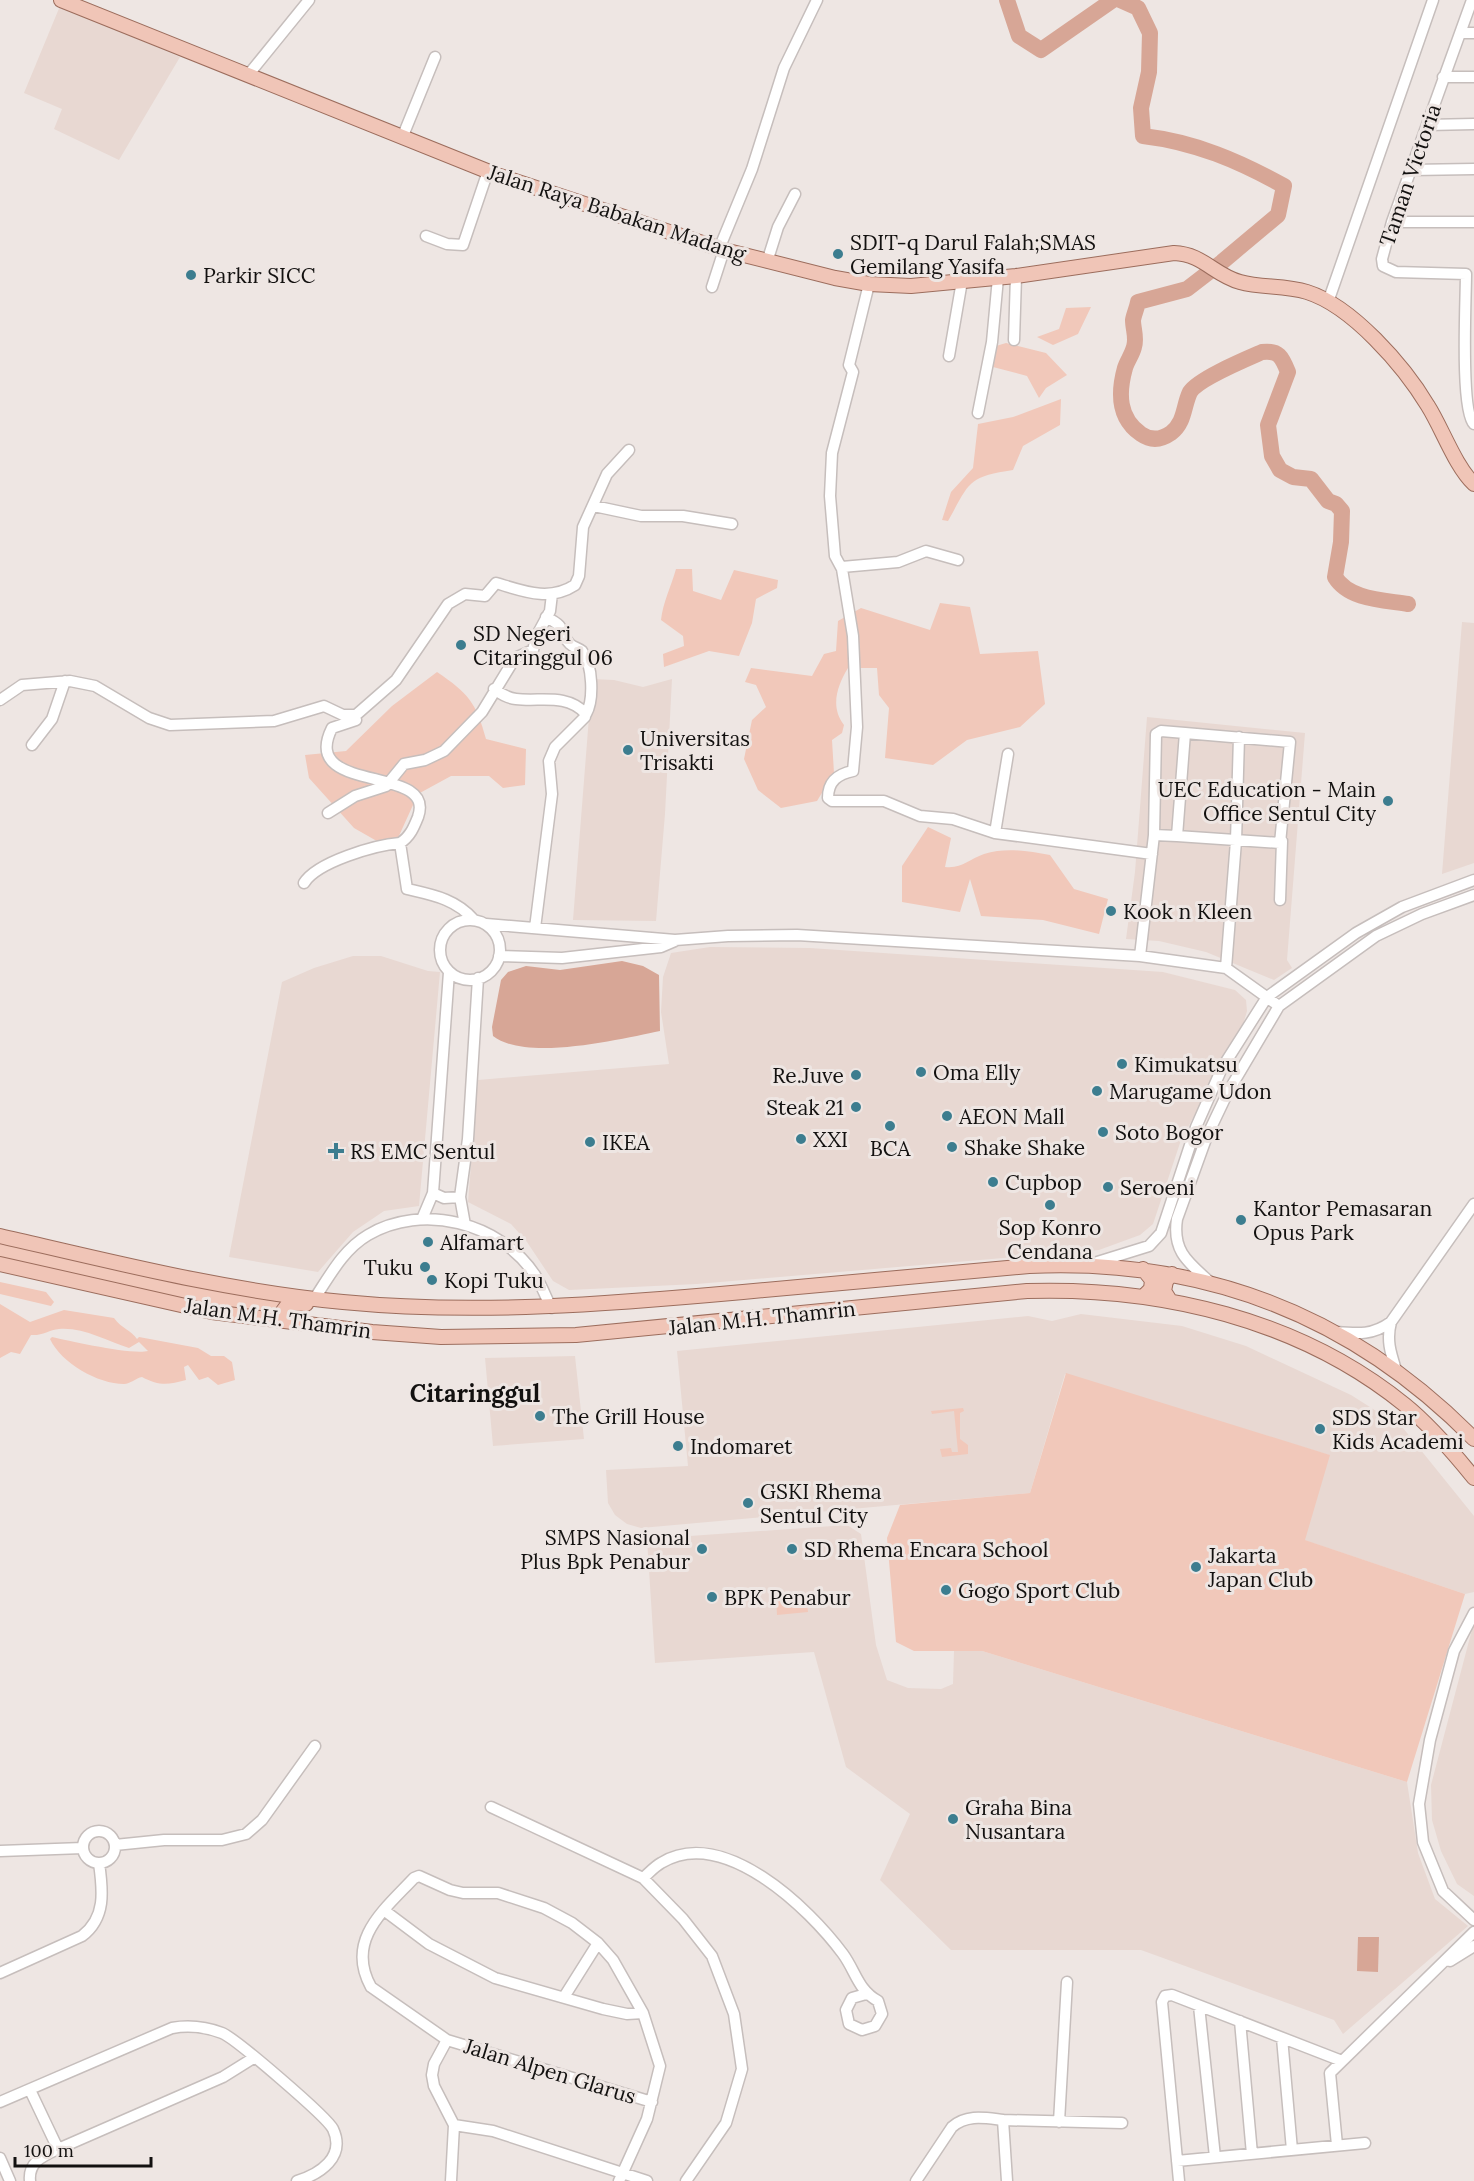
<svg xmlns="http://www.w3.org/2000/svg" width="1474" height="2181" viewBox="0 0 1474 2181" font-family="Lora,serif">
  <rect width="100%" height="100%" fill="#eee6e3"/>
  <path fill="#e8d8d2" d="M60,6L180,57L119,160L54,129L62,109L24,93Z
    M1462,622L1474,623V863L1442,874Z
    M592,679L614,680L643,687L672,679L665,814L656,921L573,920Z
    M1147,717L1305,733L1287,960L1292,968L1274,980L1206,952L1159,941L1126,939L1135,872Z
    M710,947L810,948L1163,972L1235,990L1246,1000L1247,1011L1242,1028L1181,1140L1153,1224L1140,1235L1099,1250L697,1284L569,1290L553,1281L527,1242L511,1224L468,1202L478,1080L669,1064L661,1012L663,977L671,953Z
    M353,956H381L428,971L440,972L419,1206L384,1211L353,1232L318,1272L229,1257L282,982L314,968Z
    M1081,1314L1182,1326L1246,1346L1351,1395L1403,1428L1474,1516V1592L1465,1594L1304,1540L1329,1455L1065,1374L1030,1493L641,1528L627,1524L615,1515L608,1503L606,1470L688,1466L677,1351L1028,1316L1052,1321Z
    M575,1356L584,1439L493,1446L485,1358Z
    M847,1525L861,1534L876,1645L887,1680L908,1688L941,1689L953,1684L954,1651H982L1407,1782L1418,1853L1435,1899L1468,1926L1343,2034L1334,2020L1141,1950H951L880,1880L910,1814L846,1767L814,1652L655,1663L647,1539Z
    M1474,1622V1896L1457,1884L1441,1851L1432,1820L1431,1785Z"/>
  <path fill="#f1c8ba" d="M1091,307L1078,334L1053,345L1037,337L1059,329L1066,308Z
    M1006,343L1046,353L1067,375L1046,388L1039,398L1027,376L993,367L996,346Z
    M1061,399L1060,425L1023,446L1013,470C967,477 970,482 948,521L942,520L951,492L973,468L978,424L1013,417Z
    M676,569H692L693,591L721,600L734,570L778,580L777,588L756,599L752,623L739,656L709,651L664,667L663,654L684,646L683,636L661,620C663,602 671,587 676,569Z
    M940,603L970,607L980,654L1038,651L1045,704L1020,727L967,740L933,765L885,758L889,708L879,695L877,668H848C837,686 830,707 844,725L842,733L832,740L834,773L817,801L781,808L758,790L744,759L752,720L766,707L756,685L745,682L751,668L812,676L824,654L836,651L838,621L861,608L930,630Z
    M437,672C468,693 476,702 486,739L526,749L525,785L503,788L489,776H451L418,794L398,838L382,844L354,828L309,778L305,755L346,751L392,706Z
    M928,827L951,838L945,867C962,869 969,859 984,854C1006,847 1028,851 1050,855L1074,889L1108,899L1099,934L1043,920L981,916L970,879L960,912L902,902V866Z
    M0,1241L281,1299L277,1310L282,1315L146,1293L0,1259Z
    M0,1282L46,1292L54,1302L51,1306L0,1294Z
    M0,1304L30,1322L64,1310L114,1318C122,1329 131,1330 137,1339L139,1337L198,1348L211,1356H224L232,1362L235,1380L218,1385L208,1377L199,1380L188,1365L184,1367L186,1380C168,1385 159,1386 142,1377C136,1378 130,1384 124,1384C98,1384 61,1363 50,1339L52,1337C70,1341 131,1355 148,1351L139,1342L129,1348C107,1341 83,1327 59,1329C49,1330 42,1336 31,1335L20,1354L11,1352L0,1358Z
    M1066,1373L1330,1455L1305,1540L1465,1594L1407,1782L982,1651H914L896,1642L887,1538L900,1505L1030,1493Z
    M963,1408L964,1411L960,1413V1439L968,1445V1454L942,1457L940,1449L951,1448L952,1452H958L954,1411L932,1414L931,1411Z
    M806,1594L808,1612L777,1615L776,1597Z"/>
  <path fill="#d7a696" d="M622,961L643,966L659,975L660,1031C621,1039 526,1062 493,1036L492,1027L501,980L508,972L526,966L560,970Z
    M1358,1937H1379L1378,1972L1357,1971Z"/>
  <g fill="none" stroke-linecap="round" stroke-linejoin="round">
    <path stroke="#d7a696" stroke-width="16" d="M1007,0L1019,36L1041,50L1113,0
      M1120,0L1138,8L1150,33L1149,72L1141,108L1143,136C1195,142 1239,161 1284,186L1278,215L1222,262L1187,289L1138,302C1137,308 1134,314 1133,320C1133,329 1137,338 1134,347C1132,355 1127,361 1125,368C1118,393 1118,418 1141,434C1151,441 1161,440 1171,433C1185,422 1183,407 1190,392C1198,379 1246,359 1262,352C1279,350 1282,357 1288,372L1268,425L1272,456L1280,470L1293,477L1311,479L1328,501L1336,504L1342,511L1341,542L1335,577C1349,600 1384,600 1408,604"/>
    <g stroke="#c6bebc" stroke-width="13">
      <path id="minor" d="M1472,0L1392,222L1382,259L1383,266L1396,272L1466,274C1466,298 1460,411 1474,424
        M1461,33H1474
        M249,74L309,0
        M1443,77H1474
        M1427,125L1474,124
        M402,138L435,57
        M1411,170L1474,169
        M1392,222H1474
        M426,236L447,244L463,245L488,171
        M719,249L752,169L784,68L817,0
        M767,262L778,227L795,194
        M869,284L849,365L853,372L832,453L830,496L835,556L842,569L853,636L857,727L853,771C838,774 828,781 828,798L832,801H884L920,816L953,819L995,833L1152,854
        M712,287L724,250
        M1328,302L1433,0
        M1014,340L1016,276
        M949,356L962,281
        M978,413L992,342L998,278
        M594,506L641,516H683L732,524
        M842,567L898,562L926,551L958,560
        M546,617C570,629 557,631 570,644C573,647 578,648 582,651C593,665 594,700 586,714
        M494,689C501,694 507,698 516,699C540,702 566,693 585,713V717L555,747L549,761L552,794L535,928
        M0,700L22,685L70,681L95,686L149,718L170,725L274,721L324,706L343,715H356L396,680L448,604L465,594L485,596L496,583C523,591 549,602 575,585L579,576L583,527L607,474L629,450
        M356,720L332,728C298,796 437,763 418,817C414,827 410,837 400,843L407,889C433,895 456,899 474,920
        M1185,733L1290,742L1280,843L1177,836Z
        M32,745L52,719L65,681
        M328,813L355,796L386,786L404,764L425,760L444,751L482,712L515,658L533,650L537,635L550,611L552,594
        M995,833L1008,754
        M1154,835L1177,836
        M304,883C317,862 375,845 400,843
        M1280,900L1282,841
        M440 950a30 30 0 1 1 60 0a30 30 0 1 1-60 0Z
        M486,924L675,940L728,936L797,935L1140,956L1226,968L1279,1006
        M499,956L562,958L661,947L675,941
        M1140,956L1154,835L1156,734L1161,731L1185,733
        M1226,968L1236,841L1239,737
        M433,1193L444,1198L460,1197
        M422,1219L433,1193L449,972
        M465,1225L460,1197L468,1139L478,978
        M1091,1264L1149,1246L1161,1233L1196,1127L1222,1068L1267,997L1356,933L1402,907L1474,880
        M1211,1283C1189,1263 1172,1252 1177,1219L1207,1136L1228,1092L1279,1006L1376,936L1422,914L1474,895
        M315,1298C330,1275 344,1249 368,1235C422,1203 500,1222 535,1275C541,1284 546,1297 551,1308
        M1391,1322C1386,1341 1391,1354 1397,1373
        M1337,1332C1359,1334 1373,1335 1391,1322L1474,1204
        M1474,1613L1454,1651L1430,1740L1419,1804L1423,1842L1443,1891L1474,1920
        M491,1807L643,1878L683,1919L712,1956L734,2014L742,2069L726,2123L686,2181
        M83 1847a16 16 0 1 1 32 0a16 16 0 1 1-32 0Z
        M115,1845L164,1840H222L246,1834L262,1820L315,1746
        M0,1851L83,1848
        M643,1878C649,1873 654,1867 661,1863C723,1825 809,1908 843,1954C856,1972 858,1990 878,2001L882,2014L875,2026L862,2030L849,2024L846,2010L852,1998L866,1994
        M385,1911L429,1944L495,1978L603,2009L627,2014L643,2013
        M1450,1961L1474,1946
        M0,1973L82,1936C106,1918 103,1891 99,1863
        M564,1997L598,1943
        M1199,2006L1215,2157
        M1240,2021L1252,2154
        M1282,2038L1292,2150
        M447,2040L652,2102
        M30,2090L58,2149C43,2156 28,2162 30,2181
        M0,2102L172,2028C189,2025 206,2027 222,2033C235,2038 327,2117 333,2129C346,2157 320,2174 297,2181
        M1003,2120L1122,2123
        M1059,2122L1067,1982
        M454,2125L493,2131L647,2181
        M1337,2145L1330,2073L1474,1932
        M58,2149L223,2077L255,2057
        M0,2158L10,2181
        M1177,2161L1365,2143
        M451,2181L454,2125L434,2086L432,2075L434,2064L447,2040L371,1987C345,1940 384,1910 414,1878L419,1876L450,1890L463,1893H498L544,1908L572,1923L598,1943L613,1960L643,2013L660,2066L647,2119L619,2181
        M916,2181L952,2127C967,2114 985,2118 1003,2120L1007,2181
        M1179,2181L1162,2002L1165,1996L1172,1995L1342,2061"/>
    </g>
    <g stroke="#9c6d5d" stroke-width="16">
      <path id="major" d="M61,0L497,175L724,250L835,278L869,284L911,286L1016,276L1174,253C1203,254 1214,275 1240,282C1261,288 1285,285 1307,292C1352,306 1404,366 1428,406C1442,428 1455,466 1474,484
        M0,1236C113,1262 227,1291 343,1302C477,1315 610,1304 743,1292C838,1283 934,1275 1029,1266C1203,1258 1351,1314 1474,1439
        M0,1264L212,1312L372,1332L441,1337L576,1335L1027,1291C1160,1287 1299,1319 1405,1405C1431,1426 1453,1452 1474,1478
        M1143,1269L1152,1280L1151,1289L1144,1296
        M1169,1299L1164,1291L1166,1281L1172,1274
        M299,1322L283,1311L289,1303L306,1304"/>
    </g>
    <use href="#minor" stroke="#fff" stroke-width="10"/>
    <use href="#major" stroke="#f0c5b7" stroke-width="14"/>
  </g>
  <g fill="#3c7d8f" stroke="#eee6e3" stroke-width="2">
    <circle cx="838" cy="254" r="6"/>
    <circle cx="191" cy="275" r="6"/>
    <circle cx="461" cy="645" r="6"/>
    <circle cx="628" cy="750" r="6"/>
    <circle cx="1388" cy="801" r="6"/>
    <circle cx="1111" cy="911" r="6"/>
    <circle cx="1122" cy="1064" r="6"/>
    <circle cx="921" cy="1072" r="6"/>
    <circle cx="856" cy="1075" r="6"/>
    <circle cx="1097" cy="1091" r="6"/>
    <circle cx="856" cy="1107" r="6"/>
    <circle cx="947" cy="1116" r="6"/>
    <circle cx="890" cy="1126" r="6"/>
    <circle cx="1103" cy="1132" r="6"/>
    <circle cx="801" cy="1139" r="6"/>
    <circle cx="590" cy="1142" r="6"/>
    <circle cx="952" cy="1147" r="6"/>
    <path d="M333 1142h6v6h6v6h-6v6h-6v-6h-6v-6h6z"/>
    <circle cx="993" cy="1182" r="6"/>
    <circle cx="1108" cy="1187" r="6"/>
    <circle cx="1050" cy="1205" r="6"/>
    <circle cx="1241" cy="1220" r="6"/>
    <circle cx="428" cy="1242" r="6"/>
    <circle cx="425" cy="1267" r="6"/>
    <circle cx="432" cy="1280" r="6"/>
    <circle cx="540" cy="1416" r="6"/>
    <circle cx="1320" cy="1429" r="6"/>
    <circle cx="678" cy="1446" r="6"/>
    <circle cx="748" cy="1503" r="6"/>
    <circle cx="702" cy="1549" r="6"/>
    <circle cx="792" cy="1549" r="6"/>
    <circle cx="1196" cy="1567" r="6"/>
    <circle cx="946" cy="1590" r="6"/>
    <circle cx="712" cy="1597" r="6"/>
    <circle cx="953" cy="1819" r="6"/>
  </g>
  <g text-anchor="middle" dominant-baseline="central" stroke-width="6" stroke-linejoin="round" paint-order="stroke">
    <g font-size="21" fill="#131110" stroke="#eee6e3">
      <text transform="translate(1410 175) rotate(-71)">Taman Victoria</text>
      <text transform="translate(617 213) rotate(18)">Jalan Raya Babakan Madang</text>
      <text transform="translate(278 1318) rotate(8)">Jalan M.H. Thamrin</text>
      <text transform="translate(762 1318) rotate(-6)">Jalan M.H. Thamrin</text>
      <text transform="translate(550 2071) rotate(17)">Jalan Alpen Glarus</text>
    </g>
    <g font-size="21" fill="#131110" stroke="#eee6e3" text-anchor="start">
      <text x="850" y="242">SDIT-q Darul Falah;SMAS<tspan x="850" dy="24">Gemilang Yasifa</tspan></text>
      <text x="203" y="275">Parkir SICC</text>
      <text x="473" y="633">SD Negeri<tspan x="473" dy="24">Citaringgul 06</tspan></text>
      <text x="640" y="738">Universitas<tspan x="640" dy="24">Trisakti</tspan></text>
      <text x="1376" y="789" text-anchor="end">UEC Education - Main<tspan x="1376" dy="24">Office Sentul City</tspan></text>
      <text x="1123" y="911">Kook n Kleen</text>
      <text x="1134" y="1064">Kimukatsu</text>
      <text x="933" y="1072">Oma Elly</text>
      <text x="844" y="1075" text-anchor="end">Re.Juve</text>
      <text x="1109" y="1091">Marugame Udon</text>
      <text x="844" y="1107" text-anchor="end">Steak 21</text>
      <text x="959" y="1116">AEON Mall</text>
      <text x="1115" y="1132">Soto Bogor</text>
      <text x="813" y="1139">XXI</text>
      <text x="602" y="1142">IKEA</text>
      <text x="964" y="1147">Shake Shake</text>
      <text x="890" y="1148" text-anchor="middle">BCA</text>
      <text x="350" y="1151">RS EMC Sentul</text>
      <text x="1005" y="1182">Cupbop</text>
      <text x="1120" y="1187">Seroeni</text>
      <text x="1253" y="1208">Kantor Pemasaran<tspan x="1253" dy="24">Opus Park</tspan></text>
      <text x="1050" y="1227" text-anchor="middle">Sop Konro<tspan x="1050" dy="24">Cendana</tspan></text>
      <text x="440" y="1242">Alfamart</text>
      <text x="413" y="1267" text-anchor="end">Tuku</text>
      <text x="444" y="1280">Kopi Tuku</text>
      <text x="552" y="1416">The Grill House</text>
      <text x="1332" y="1417">SDS Star<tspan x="1332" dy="24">Kids Academi</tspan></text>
      <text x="690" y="1446">Indomaret</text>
      <text x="760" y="1491">GSKI Rhema<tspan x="760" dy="24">Sentul City</tspan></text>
      <text x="690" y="1537" text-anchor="end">SMPS Nasional<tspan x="690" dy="24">Plus Bpk Penabur</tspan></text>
      <text x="804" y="1549">SD Rhema Encara School</text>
      <text x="1208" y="1555">Jakarta<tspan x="1208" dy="24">Japan Club</tspan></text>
      <text x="958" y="1590">Gogo Sport Club</text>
      <text x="724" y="1597">BPK Penabur</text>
      <text x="965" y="1807">Graha Bina<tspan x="965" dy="24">Nusantara</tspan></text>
    </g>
    <g font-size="24" font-weight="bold" fill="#131110" stroke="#eee6e3">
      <text x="475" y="1393">Citaringgul</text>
    </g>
  </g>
  <path d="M15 2157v9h136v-9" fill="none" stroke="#131110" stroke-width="3"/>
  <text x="24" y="2157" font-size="18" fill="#131110" stroke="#eee6e3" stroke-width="4.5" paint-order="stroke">100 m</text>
</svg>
